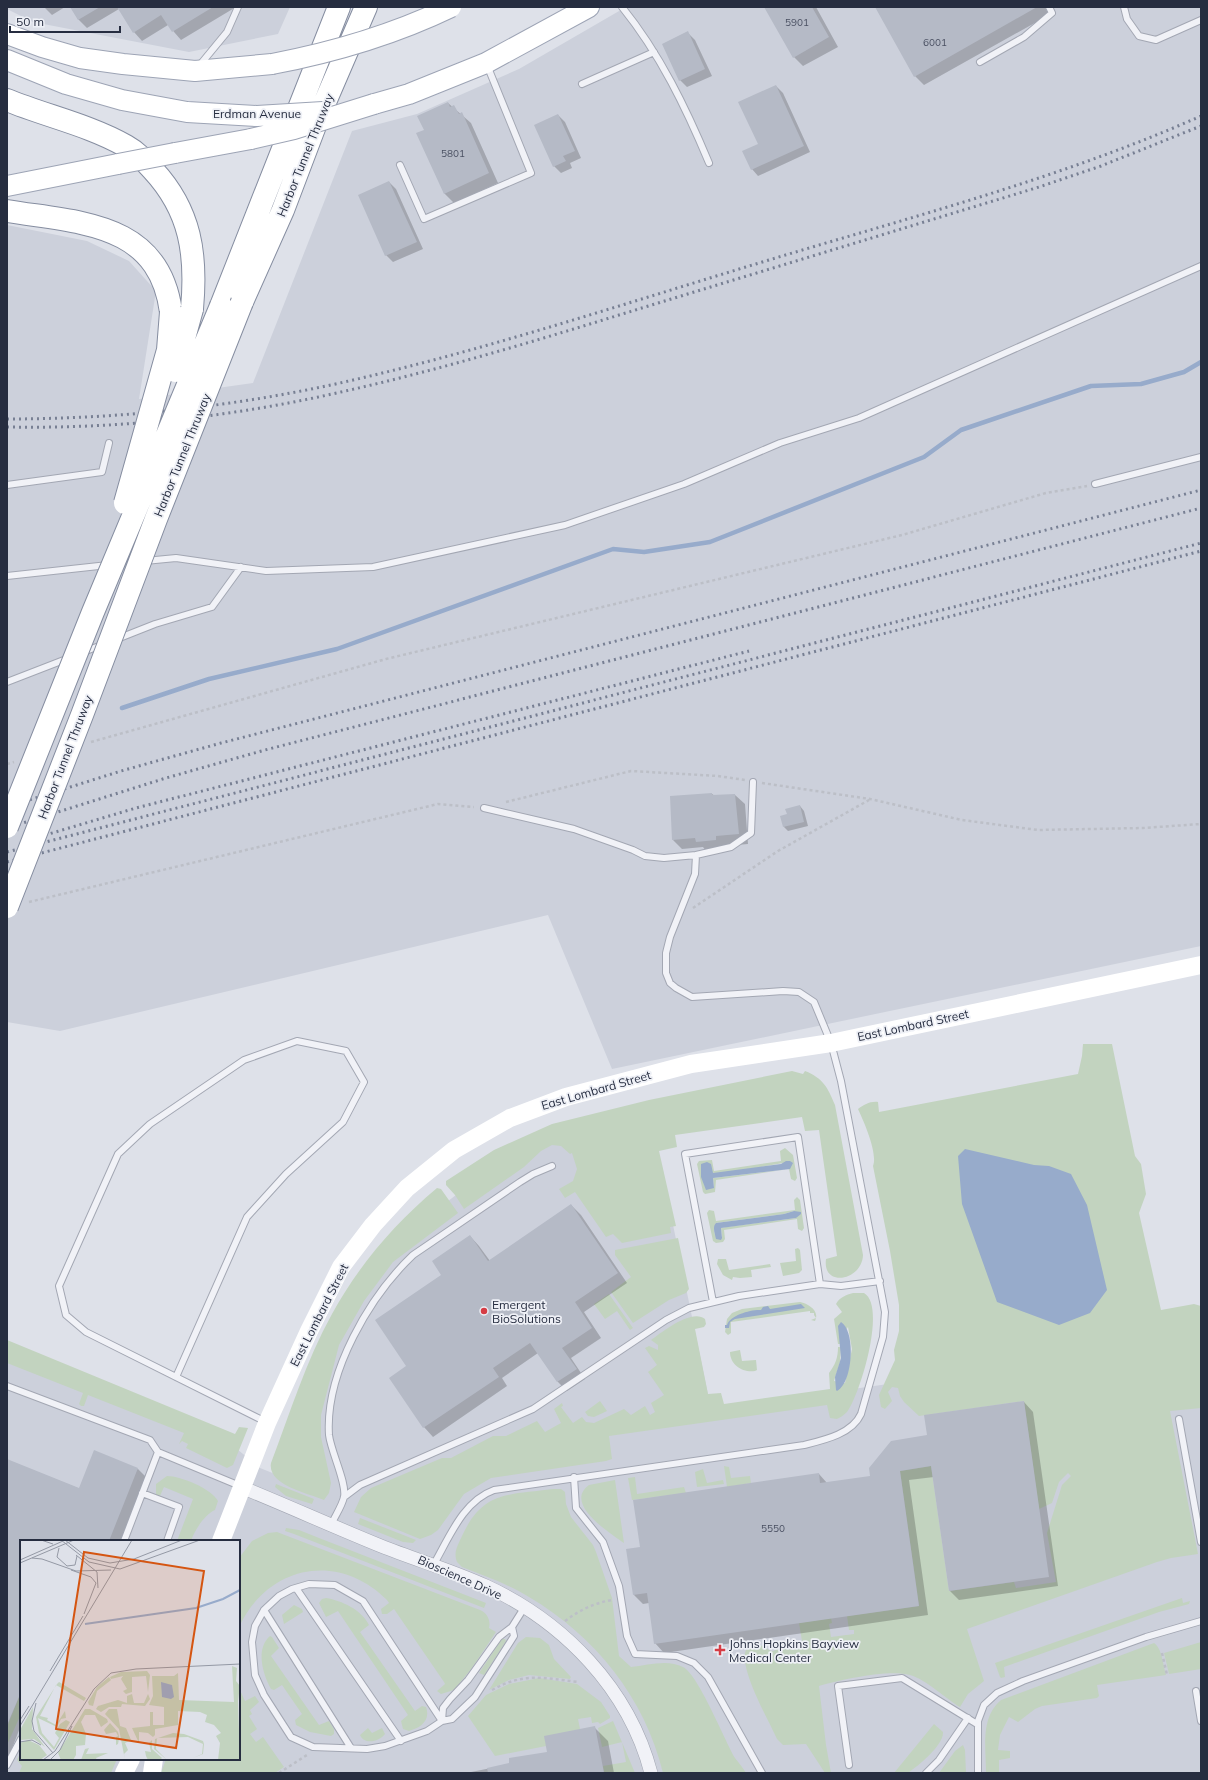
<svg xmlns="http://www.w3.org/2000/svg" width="1208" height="1780" viewBox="0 0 1208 1780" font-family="Mulish,sans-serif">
  <rect width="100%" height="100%" fill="#dee1e9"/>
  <path fill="#ccd0db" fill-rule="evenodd" d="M7,7H290L278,34L189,52L33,22L7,9Z
    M626,7H1201V946L612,1069L548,915L60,1031L7,1022V225L87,241L129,261L156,291L139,399L253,383L352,131L417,114L519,69Z
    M561,1138L672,1220L711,1409L1201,1340V1773H7V1359L231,1444L260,1468L295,1482L324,1369L370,1282L430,1215L469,1185ZM21,1541H239V1759H21Z"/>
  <path fill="#c2d3bf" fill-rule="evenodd" d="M1083,1044H1112L1135,1156L1141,1164L1146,1194L1139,1213L1161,1310L1194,1304L1201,1306V1408L1170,1411L1198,1554L1171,1558L1157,1562L967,1629L984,1681L968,1694L960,1707C946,1699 927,1680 910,1675C888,1669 840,1680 819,1686L826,1745L831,1773H825L806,1744L783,1745L777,1739C769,1721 738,1667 746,1650C758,1644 760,1644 771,1651H774L780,1644L802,1641L799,1623L831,1618L832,1623L829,1624L831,1637L854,1634V1630H849L847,1616L919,1606L900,1471L931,1466L949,1591L1014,1582L1016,1588L1056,1582L1047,1533L1062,1485L1071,1476L1068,1473L1059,1482L1052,1503L1039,1509L1024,1401L919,1416L904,1402L900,1396L898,1388L892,1387L888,1392L892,1401L885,1409L881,1407L879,1395L895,1360L894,1350L899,1331V1305L890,1251L873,1166C878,1153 864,1122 858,1109C864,1105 870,1101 878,1102L879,1112L1078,1074L1082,1056Z
    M792,1071L803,1074L805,1071C823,1078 828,1088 835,1105L863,1255C862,1281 822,1288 826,1259L837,1256L819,1130L805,1131L802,1117L675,1135L677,1147L659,1151L676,1226L670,1227L671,1233L622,1243L613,1234L606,1237L575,1192L565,1198L559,1189L573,1181L577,1169L572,1153L570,1154L561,1146L552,1145L541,1151L524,1167L464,1209L455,1195L446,1185V1181L494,1150L552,1124L649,1100Z
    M785,1148L793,1155L797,1178L795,1181L791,1179L789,1169L716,1180L715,1192L705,1194L703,1192L697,1164L699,1161L712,1160L714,1171L781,1161L780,1151ZM783,1163L790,1169L713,1178L714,1188L705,1186L702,1174L734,1172Z
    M437,1188L441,1189L458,1213L393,1262L364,1301L339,1345L321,1415V1437L331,1483L329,1493L324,1500C308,1493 267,1485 271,1463C290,1413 306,1361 332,1314C359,1265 394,1224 437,1188Z
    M797,1197L800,1200L804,1228L802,1231L798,1229L797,1219L724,1230L725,1239L723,1242L716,1243L713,1241L707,1213L709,1210L714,1211L716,1221L795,1210L794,1200ZM794,1211L796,1218L726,1227L721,1228L722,1237L715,1235L714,1230L716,1223L784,1214Z
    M678,1238L689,1289L686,1293L669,1300L633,1323L611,1292L631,1277L615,1255V1250Z
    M798,1248L800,1250L802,1270L799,1273L783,1276L780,1263L796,1261L795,1249Z
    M718,1259H726L729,1270L770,1264L771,1267L751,1270L752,1277L740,1278L733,1277L732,1280L723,1275L717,1264Z
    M853,1293H864C887,1306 860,1395 847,1412C844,1415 841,1417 837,1419L830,1418L827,1405L609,1436L612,1459L606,1461L491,1478L464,1494L438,1530L431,1535L420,1539L354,1512L361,1497L371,1488L442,1458H451L493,1436H506L537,1421L545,1432L561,1423L554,1409L562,1403L563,1406L561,1407L573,1423L582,1417L586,1422L594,1423L624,1409L631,1415L645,1406L650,1415L655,1412L651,1403L664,1395L648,1372L657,1365L645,1348L649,1346L658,1350V1345L651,1340C662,1332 692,1308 705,1319L706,1324L704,1327L695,1329L708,1394L721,1393L724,1404L830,1389L829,1373C835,1365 838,1358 838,1347H841L840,1362L834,1381L845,1383L852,1349L848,1327L840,1338V1344H838L834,1319L842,1312L836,1304C840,1297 846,1295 853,1293Z
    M609,1294L633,1328L630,1330L617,1311L605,1319L594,1304Z
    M800,1302C809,1304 820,1311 815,1321L811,1320L816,1318L814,1315V1313H810V1311L731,1322V1333L728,1335L725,1332L727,1319L732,1313L742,1309Z
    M7,1340L235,1434L239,1427L248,1428L233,1465L227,1468L186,1448L188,1444L182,1441L179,1444L184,1433L88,1395L84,1406H81L79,1404L83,1393L7,1363Z
    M740,1350L742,1361L756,1360L757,1370L755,1371C743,1373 730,1365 730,1352Z
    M600,1401L607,1411L594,1417L588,1416L585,1412Z
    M724,1466L729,1467L731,1478L750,1476L751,1483L727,1487Z
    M703,1469L707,1483L723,1480L724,1484L697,1487L695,1472Z
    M167,1476C181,1476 212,1489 218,1501L215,1510C205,1514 194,1531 191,1541H177L193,1499L164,1487L159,1498L156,1496V1484Z
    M635,1477L637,1494L684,1487L686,1493L632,1500L628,1478Z
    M615,1480L624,1543C610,1533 563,1504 589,1485Z
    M276,1484L314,1499L312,1504L286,1496L275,1487Z
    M553,1489H561L565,1492L566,1504L571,1517L593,1545L596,1552L612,1598L619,1656L631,1667C648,1665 668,1659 683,1667C698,1674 725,1741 735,1758C739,1763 743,1768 746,1773H663C645,1698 595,1636 529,1597C508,1584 485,1576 462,1567L457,1562C453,1552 458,1545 462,1536C483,1490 509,1495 553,1489Z
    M360,1518L416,1540L413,1543L403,1542L358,1524Z
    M286,1528L299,1530L319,1538L486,1603L484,1608L294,1534L285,1531Z
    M277,1532L480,1610C487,1613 491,1620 489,1628L496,1632L472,1668L454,1690L441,1694L437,1691L445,1684L444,1682L394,1609L387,1614H382L381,1609L389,1603L387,1600C338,1551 268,1565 239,1627V1558L252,1541L268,1533Z
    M326,1598C342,1601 361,1609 369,1625L360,1632L415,1711L422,1706L426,1707C431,1721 420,1728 409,1731L403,1729L401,1721L408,1715L338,1611L326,1617L319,1603L322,1599Z
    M1182,1598L1183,1603L1190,1601L1189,1604L1159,1612L1004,1667L1005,1677L1001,1678L1000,1677L995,1663Z
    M294,1605L302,1609L303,1612L284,1624L282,1615Z
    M270,1636L272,1637L279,1648L271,1656L319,1725L329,1721L334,1729V1734L331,1736L310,1732L296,1725L295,1720L302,1714L282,1685L274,1690L271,1689C263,1675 255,1649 270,1636Z
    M526,1637L540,1638L549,1645L554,1659L571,1677L570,1679L529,1675L509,1680L489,1690L518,1643Z
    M502,1639H505L506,1641L484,1675L479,1673Z
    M1201,1642V1669L1169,1674L1164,1653Z
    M1154,1643C1162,1648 1163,1665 1166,1675L1097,1685L1099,1696L1097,1698L1042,1706L1035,1709L1018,1722L1009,1717L1000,1735L998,1750L1010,1751V1758L999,1760V1773H986C986,1747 980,1718 1001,1700Z
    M539,1678L577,1684L601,1702L610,1716V1718L600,1724L598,1722L592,1723L591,1717L578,1719L580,1729L546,1746L495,1756L468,1716L486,1695L509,1684Z
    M239,1688L245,1701L255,1696L259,1702L250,1710L252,1714L249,1716L257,1729L250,1734L256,1742L263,1737L284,1767L275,1773H161L166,1759H239Z
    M21,1692V1714L7,1745V1727Z
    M613,1721L635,1773H604L603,1766L626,1762L622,1742L602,1747L598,1728Z
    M934,1724L943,1732C944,1745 918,1766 908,1773H894Z
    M368,1728L372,1733L382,1728L385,1734C379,1742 364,1745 360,1735Z
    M963,1745L965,1750L966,1773H939L955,1751Z
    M21,1751V1759H117L111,1773H19L22,1766L17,1760Z"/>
  <path fill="#97abcb" d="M965,1149L1034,1165L1049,1166L1071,1174L1087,1205L1107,1290L1090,1313L1059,1325L997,1302L962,1204L958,1156Z
    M786,1161H790L793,1163L790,1169L713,1178L714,1188L706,1190L701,1177V1164L707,1162L711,1164L713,1173L781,1164Z
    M794,1211L801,1212V1214L796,1218L721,1228L722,1238L721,1240L716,1239C715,1234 712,1227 716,1223L784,1214Z
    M801,1304L805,1308L735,1319L730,1322L729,1328H725V1325H727C730,1315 752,1309 761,1310L763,1307L768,1306L770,1309Z
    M841,1322C856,1331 853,1383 837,1391L836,1390L835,1377L841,1358L838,1326Z"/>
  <path fill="#0003" d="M44,7H65L52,15Z
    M71,7H236L181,40L168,25L142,41L134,32L119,9L87,28L78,19Z
    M765,7H816L838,47L803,66L794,57Z
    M876,7H1045L1049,15L924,85L915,76Z
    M688,33L695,40L712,76L687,87L680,80Z
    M776,86L783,93L810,152L758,176L752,169Z
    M448,103L471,123L498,183L454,203L444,193L425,130Z
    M558,115L565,122L581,158L570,163L572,168L561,173L554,166Z
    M389,182L396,189L423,249L393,262L386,255Z
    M712,794L715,796L735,795L745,804L748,844L725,846L706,851L703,847L682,849L673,840Z
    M800,806L804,811L808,826L788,831L784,827L788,815Z
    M571,1205L581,1215L627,1283L584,1312L601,1338L571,1358L585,1379L567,1391L558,1382L538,1353L502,1378L507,1386L433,1437L424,1427L408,1367L443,1275L470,1236L479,1246L490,1261Z
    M1024,1402L1033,1412L1058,1586L959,1600L950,1591L934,1477L909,1480L928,1615L664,1653L655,1643L649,1603L643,1604L634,1595L641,1548L819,1474L827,1483L871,1477L928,1436Z
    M7,1460L80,1489L138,1469L147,1478L122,1541H21V1725L8,1759Z
    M594,1727L608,1741L614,1773H466L511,1764L549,1752Z"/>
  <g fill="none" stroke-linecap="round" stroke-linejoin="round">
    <path stroke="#97abcb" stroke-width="4.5" d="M122,708L209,679L337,649L613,549L644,552L710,542L924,457L961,430L1091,386L1141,384L1184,372L1201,362"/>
  </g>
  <path fill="#b5bac6" d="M70,7H100L78,20Z
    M117,7H213L172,32L161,15L133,33Z
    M764,7H812L829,37L793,58Z
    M875,7H1037L914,77Z
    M688,31L705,69L679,81L662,44Z
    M776,85L804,146L751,170L742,151L758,144L738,102Z
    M448,102L450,107L454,105L459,114L462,112L489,173L444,194L416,133L424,130L417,116Z
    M558,114L575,151L563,156L566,161L553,167L534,125Z
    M389,181L417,242L385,256L358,195Z
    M712,793V795L735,794L739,834L716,836V840L696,842L695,838L672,840L670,796Z
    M800,805L804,822L783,827L780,816L787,814L785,809Z
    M571,1204L618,1273L575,1302L592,1328L562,1348L577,1369L557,1382L530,1343L493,1368L499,1377L423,1428L389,1378L406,1366L375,1320L441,1275L432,1261L470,1235L488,1261Z
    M1024,1401L1049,1577L949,1591L931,1466L900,1471L919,1606L654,1644L647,1593L633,1595L628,1562L626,1549L640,1547L633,1500L819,1473L820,1483L870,1476L869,1468L891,1441L927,1435L924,1415Z
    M94,1450L138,1468L109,1541H21V1692L7,1725V1459L79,1488Z
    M595,1726L604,1773H488L487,1768L509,1763V1758L547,1752L544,1736Z"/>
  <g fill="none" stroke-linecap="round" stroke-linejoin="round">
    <g stroke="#a3a7b3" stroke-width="8">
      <path id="service" d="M622,7C660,54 686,108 709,163
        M1124,7L1127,19L1139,36L1156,40L1201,20
        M980,62L1024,37L1052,13L1049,7
        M199,66L227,32L238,7
        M582,84L654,52
        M400,165L424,219L531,173L487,65
        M1095,484L1201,457
        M7,485L102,472L109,443
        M145,561L176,558L266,571L373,567L565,525L684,484L780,443L859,418L1201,266
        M7,576L108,565
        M117,639L155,624L212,607L241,567
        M83,652L102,645
        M7,682L69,658
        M484,808L574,829L633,850L645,856L664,858L696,855
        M713,1302L685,1154L798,1137L820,1284
        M176,1377L247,1217L286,1174L343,1122L364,1082L346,1051L297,1041L244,1060L150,1124L118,1154L59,1286L66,1315L86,1332L266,1422
        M7,1386L150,1440L158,1452L240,1486
        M1179,1419L1201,1542
        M574,1477L576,1508L603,1542L619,1586L627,1636L635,1654L677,1656L694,1663L708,1677L762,1773
        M142,1493L179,1507L167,1541
        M344,1497L360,1485L533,1409L666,1320L689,1308L739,1296L820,1284L841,1286L880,1281
        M331,1525C335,1516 342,1506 344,1497C347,1483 331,1452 329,1435C325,1372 370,1296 413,1255L520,1182L533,1174L552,1166
        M124,1541L158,1452
        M434,1564C449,1538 463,1501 494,1490L804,1445C824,1440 852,1434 861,1414L883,1337L885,1312L841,1081L831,1043L814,1002L799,992L783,991L692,997L676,988L670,983L666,973V953L670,937L695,874L696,855L731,847L751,833L753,782
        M296,1588L401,1741
        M264,1610L351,1748
        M1196,1691L1201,1721
        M442,1721L363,1601L335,1585L309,1584L292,1589L279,1596L264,1610L255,1626L252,1642L255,1675L264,1695L291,1737L313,1747L367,1749L385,1746L427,1731L442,1721L452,1719L475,1697L514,1636L512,1627
        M442,1721L443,1708L450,1699L468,1680L499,1637L512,1627L524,1608
        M7,1765L21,1739
        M849,1765L838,1686L902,1678L977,1724
        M926,1773L939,1760L968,1718
        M978,1773V1721L984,1705L997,1693L1023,1681L1146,1637L1201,1621"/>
    </g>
    <g stroke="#a3a7b3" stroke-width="14">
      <path id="minor" d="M241,1487C288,1506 334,1527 381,1546C416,1560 451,1570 486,1586C564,1622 629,1689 651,1773"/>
    </g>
    <g stroke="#9da4b5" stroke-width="22">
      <path id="primary" d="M7,34L42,47L80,58L123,64L195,71L272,64
        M7,60L66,84L122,100L187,112L257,116
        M374,104L409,94L486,63L589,7
        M175,153L251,139
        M7,186L118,164"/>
    </g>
    <g stroke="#858da0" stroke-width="24">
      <path id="motorway" d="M7,100C46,116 89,125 126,146C137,152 145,161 153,170C191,211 197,255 192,309
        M7,211C78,223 159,221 171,312
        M242,302L283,210L316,123L366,7
        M221,306L339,7"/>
    </g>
    <path stroke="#bcbfc7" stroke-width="2.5" stroke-dasharray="3 3" stroke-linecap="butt" d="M91,742L386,659L902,535L1046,493L1087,486
      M7,764L14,762
      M762,783L870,799L962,820L1038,830L1143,828L1201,824
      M506,802L631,771L718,776L745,780
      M29,902L438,804L474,807
      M693,908L778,851L869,800
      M565,1621C580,1610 594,1603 612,1600
      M1162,1653L1167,1675
      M492,1690C524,1672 544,1678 578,1682
      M279,1773L307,1755"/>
    <use href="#service" stroke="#f1f2f7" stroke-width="6"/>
    <use href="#minor" stroke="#f1f2f7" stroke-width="13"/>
    <path stroke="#fff" stroke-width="18" d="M221,1541L267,1423L309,1331L341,1267L373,1225L407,1188L454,1150L510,1118L566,1097L691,1064L831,1043L1201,965
      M124,1773L131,1759
      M152,1773L154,1759"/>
    <use href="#primary" stroke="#fff" stroke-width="20"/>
    <use href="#motorway" stroke="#fff" stroke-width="22"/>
    <path stroke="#777f93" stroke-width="3" stroke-dasharray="2 4" stroke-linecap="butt" d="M7,419C118,419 231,407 340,383C482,351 620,305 759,263C907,218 1059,179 1201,116
      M7,427C119,429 232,417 341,392C444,369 545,338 645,307C776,267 908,227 1039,187L1101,166L1201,126
      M7,807L121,771L221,743L1201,490
      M7,828L166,778L265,750L1201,508
      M22,842L136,808L749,651
      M7,852L1201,543
      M7,862L1201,551"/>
    <g stroke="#9da4b5" stroke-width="22" stroke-linecap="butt">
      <path id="primary-bridge" d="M272,64C335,52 393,35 451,7
        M257,116L323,112
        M251,139L294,129L374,104
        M118,164L175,153"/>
    </g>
    <g stroke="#858da0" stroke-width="24" stroke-linecap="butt">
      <path id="motorway-bridge" d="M175,371L192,309
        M125,503L168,350L171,312
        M7,827L93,612L221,306
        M7,907L82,715L156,519L242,302"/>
    </g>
    <use href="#primary-bridge" stroke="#fff" stroke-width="20"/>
    <use href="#motorway-bridge" stroke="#fff" stroke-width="22"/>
  </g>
  <g fill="#d53c44" stroke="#eef0f6" stroke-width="1.5">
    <circle cx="484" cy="1311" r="4"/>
    <path d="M718 1644h4v4h4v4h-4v4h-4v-4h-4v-4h4z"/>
  </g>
  <g text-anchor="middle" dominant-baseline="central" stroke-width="3.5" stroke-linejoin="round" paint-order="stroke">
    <g font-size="10" fill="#4a5062">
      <text x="797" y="22">5901</text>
      <text x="935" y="42">6001</text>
      <text x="453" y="153">5801</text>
      <text x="773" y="1528">5550</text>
    </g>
    <g font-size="12" fill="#262d40" stroke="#eef0f6">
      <text x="257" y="113">Erdman Avenue</text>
      <text transform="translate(305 155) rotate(-68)">Harbor Tunnel Thruway</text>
      <text transform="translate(182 455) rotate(-68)">Harbor Tunnel Thruway</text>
      <text transform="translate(65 757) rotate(-69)">Harbor Tunnel Thruway</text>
      <text transform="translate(913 1025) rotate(-12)">East Lombard Street</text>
      <text transform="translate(596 1090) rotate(-16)">East Lombard Street</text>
      <text transform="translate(319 1315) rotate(-63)">East Lombard Street</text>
      <text transform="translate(460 1577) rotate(24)">Bioscience Drive</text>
    </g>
    <g font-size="12" fill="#262d40" stroke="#eef0f6" text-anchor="start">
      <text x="492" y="1304">Emergent<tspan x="492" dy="14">BioSolutions</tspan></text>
      <text x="729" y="1643">Johns Hopkins Bayview<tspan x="729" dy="14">Medical Center</tspan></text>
    </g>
  </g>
  <g transform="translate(20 1540)">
    <rect width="220" height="220" fill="#dee1e9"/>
    <path d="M212,126L217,128L216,141L220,146L218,161L220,220H198L200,203L196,196L201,193L194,185L185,182L187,175L180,172L158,171V185L135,189V195L133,197L128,193L119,192V203L112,188L130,186V172H133V185H144V167L129,165L133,156L132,136H154L158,133L159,160L214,162ZM127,131L130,135L128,152L126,136L112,137V152L106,154L103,151L107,149L101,139L103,136L91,139L90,137L101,132ZM89,137L91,140L77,151L73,166L69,165L68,162L77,147ZM39,142L66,158L64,161L36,145L20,176L28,178L27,180L36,185L45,171L46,178L41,179L37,187L18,178L22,193L34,207L39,198L35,193L40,184L46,180L50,182L34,210L19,193L16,177L37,144ZM112,154L114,163H124L128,154L130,159L125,166L102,164L101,167H89L81,172L76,169L78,166L98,160L107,163V156ZM13,167L12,189L25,207L14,199L0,200V190ZM65,169H70L87,179L88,182L81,187L75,175H65L61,182L66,194L65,205L56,206V215L53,220H41L38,213ZM89,169H97L100,186L106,188L111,200L105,203L108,210L104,214L105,220L99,189L85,174ZM90,183L98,192L99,196V199L98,204L96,205V197L98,196L96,192L86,194L84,190ZM153,193L164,194L183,201L184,204L183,214L173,218L182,214L183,204L168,197L137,198L136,209L147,220L134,209L135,199ZM8,200L19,205L27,215L20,220H0V203ZM132,200V209L142,218L140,220H128L126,216L125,211L131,212L129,203ZM69,208L66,214L88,213L76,218L77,220H61L65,209Z" fill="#c2d3bf"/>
    <path d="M141,142L152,145L154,157L151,159L142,157Z" fill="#97abcb"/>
    <path fill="none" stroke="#97abcb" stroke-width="2" d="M65,84L176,68L203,59L220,50"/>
    <path fill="none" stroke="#9499a5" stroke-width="1" d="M21,0L33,4M41,0L69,22L100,29L180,0M45,0L68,18L90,23L114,19L162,0M39,8L37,17L47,26L55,25L57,16M56,15L77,32L78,48M12,18L22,19L56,31L91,30M0,20L43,1M0,23L54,0M51,30L71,37L76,43L64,74M30,131L63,76M16,163L12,181L14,191L33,213M0,180L9,166M0,186L112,0M0,202L12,200L21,205M23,220L35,211L74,149L91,133L116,129L220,124M30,220L40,210L52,186"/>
    <path fill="#d55511" fill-opacity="0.15" stroke="#d55511" stroke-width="2" d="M64,12L184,31L156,208L36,189Z"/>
    <rect width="220" height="220" fill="none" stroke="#262d40" stroke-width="2"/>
  </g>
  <rect width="1208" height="1780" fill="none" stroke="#262d40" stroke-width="16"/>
  <path d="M10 26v6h110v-6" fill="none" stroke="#262d40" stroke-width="2"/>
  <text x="16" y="26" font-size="12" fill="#262d40" stroke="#eef0f6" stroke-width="3" paint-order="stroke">50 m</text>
</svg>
